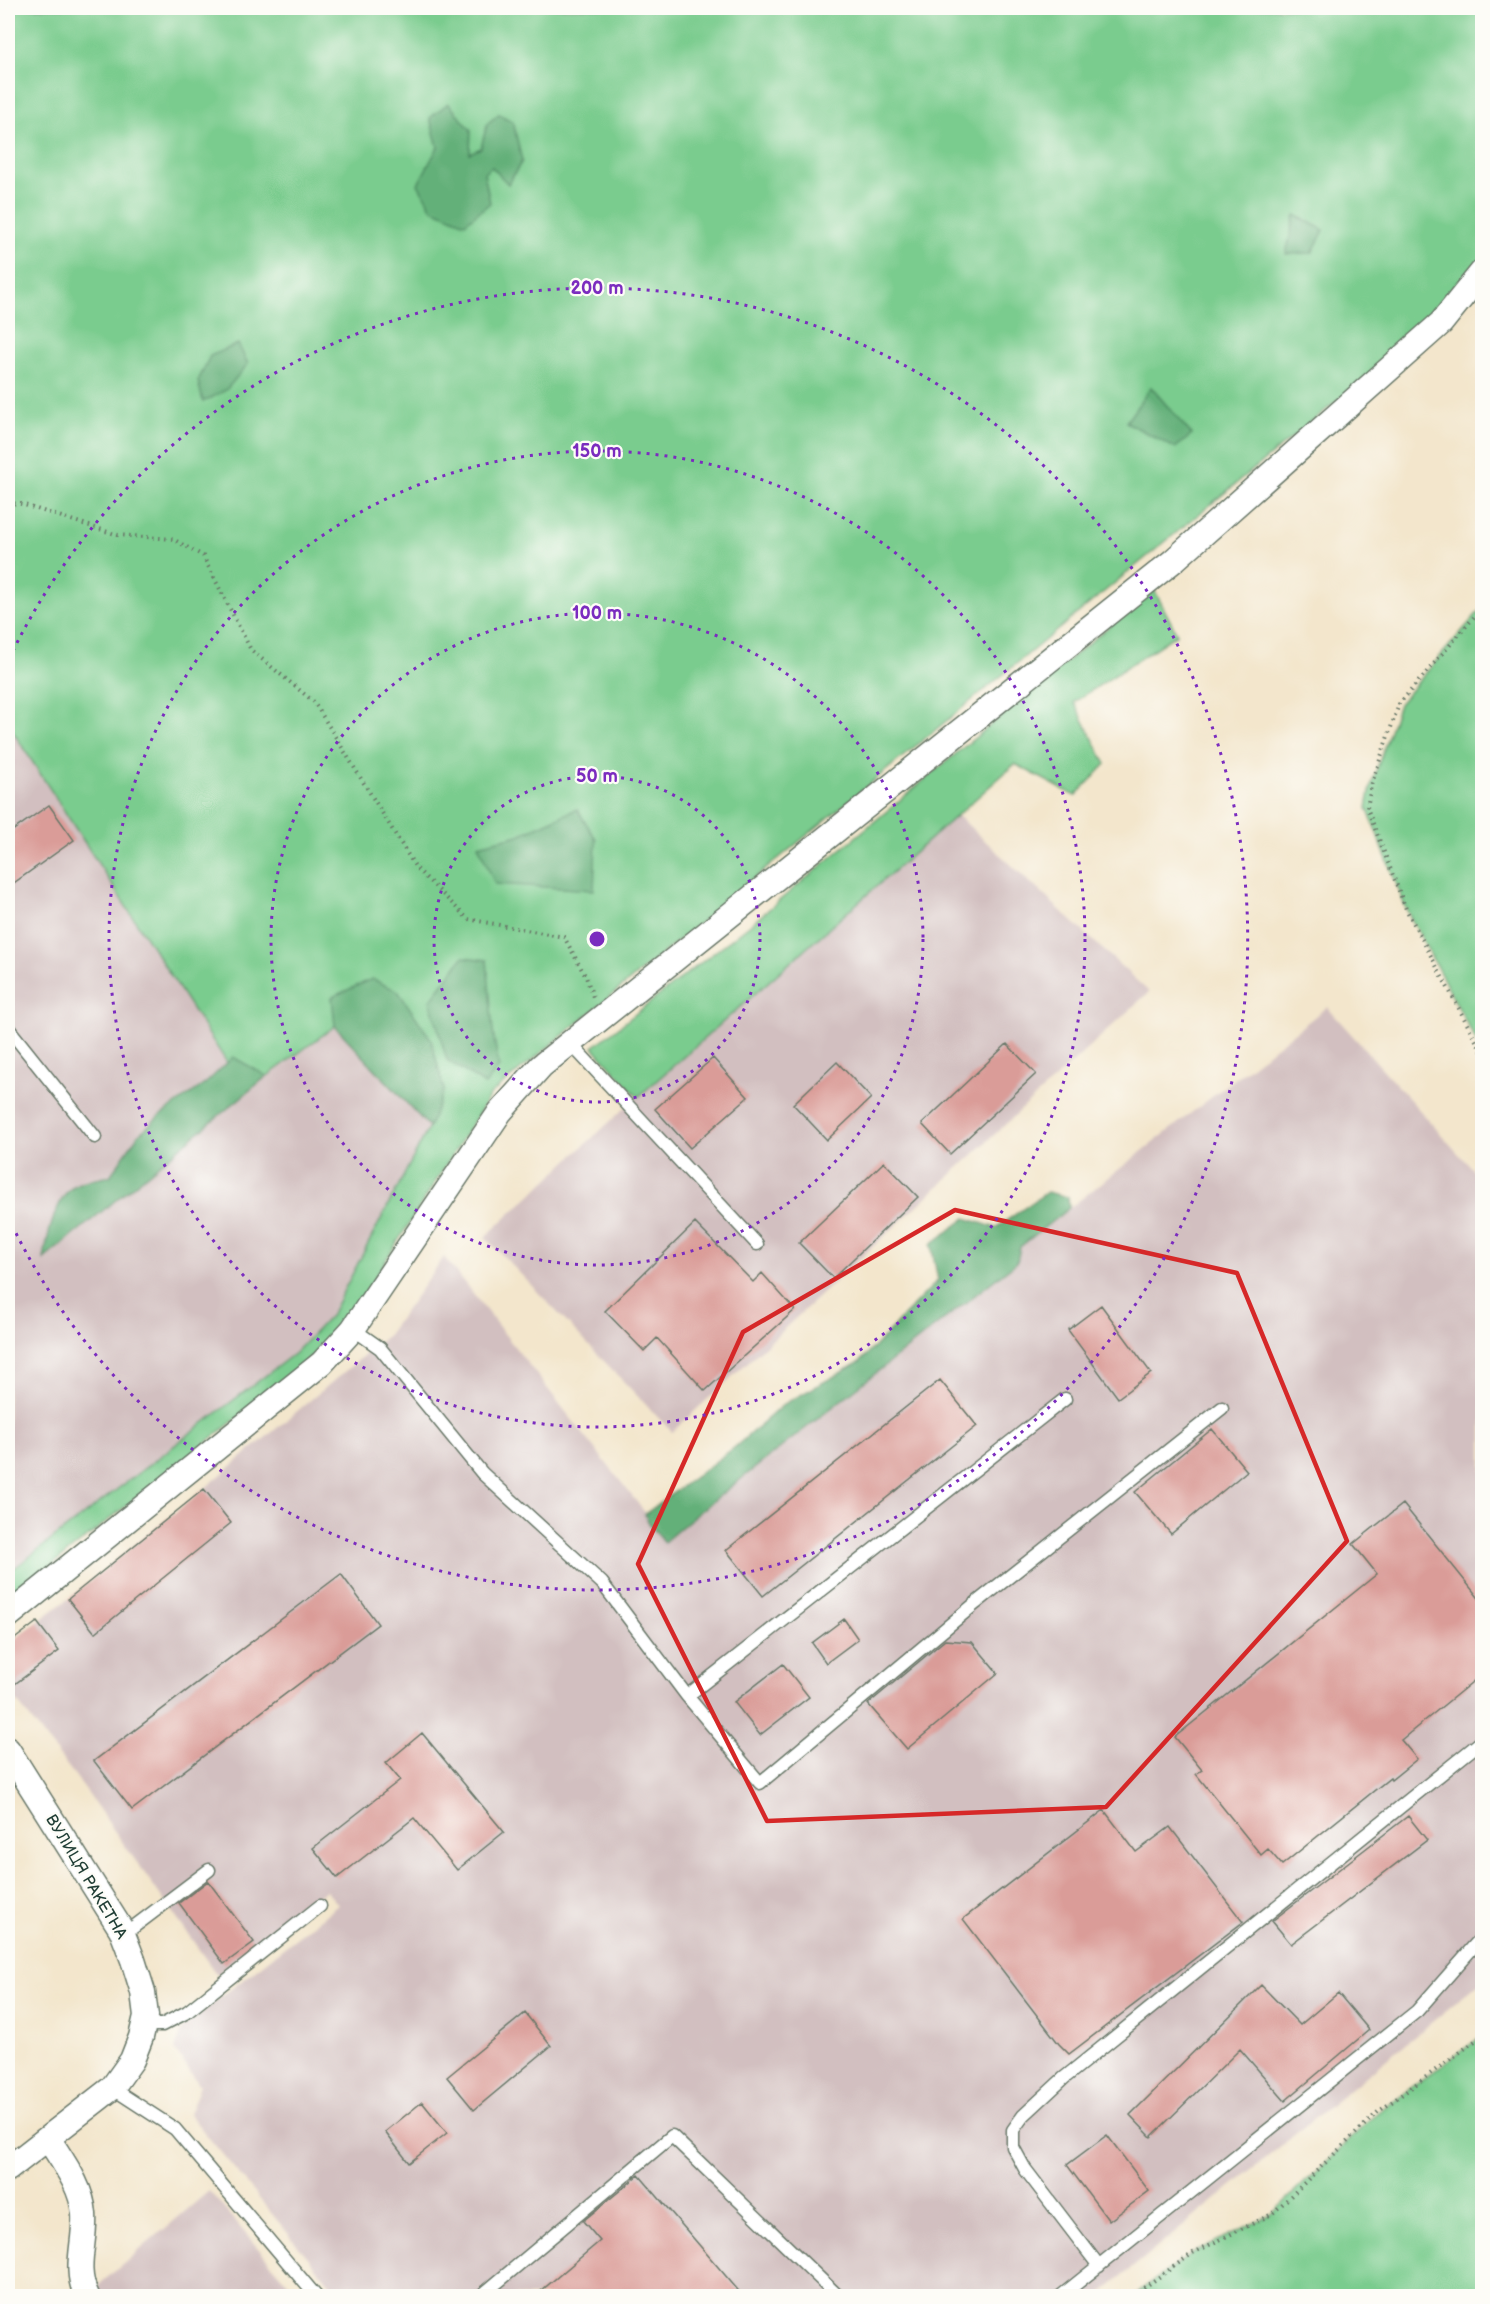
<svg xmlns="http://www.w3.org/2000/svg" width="1490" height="2304" viewBox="0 0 1490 2304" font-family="'Balsamiq Sans',sans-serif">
  <rect width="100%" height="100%" fill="#fdfcf7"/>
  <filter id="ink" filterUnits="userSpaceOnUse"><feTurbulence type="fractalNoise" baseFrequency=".0167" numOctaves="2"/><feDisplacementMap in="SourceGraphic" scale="12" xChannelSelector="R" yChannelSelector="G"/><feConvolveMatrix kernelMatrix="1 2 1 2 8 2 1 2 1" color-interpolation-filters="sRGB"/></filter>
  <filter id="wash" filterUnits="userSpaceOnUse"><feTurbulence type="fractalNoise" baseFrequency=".008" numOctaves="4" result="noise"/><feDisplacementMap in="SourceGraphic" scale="24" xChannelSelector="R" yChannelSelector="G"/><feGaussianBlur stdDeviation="1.35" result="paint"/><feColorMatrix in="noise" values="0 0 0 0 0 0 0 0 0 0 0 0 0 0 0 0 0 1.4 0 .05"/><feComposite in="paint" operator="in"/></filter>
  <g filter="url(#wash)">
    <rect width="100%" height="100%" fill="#f3e6cc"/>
    <path fill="#d2bfc0" d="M8,724L246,1091L335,1026L429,1127L331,1315L295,1353L8,1573Z
      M956,814L1149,992L672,1432L485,1237L628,1105Z
      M1327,1007L1482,1180V1981L1098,2296H340L189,2114L200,2086L175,2050L183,2027L338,1905L326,1890L217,1975L76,1777L8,1690V1644L68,1599L204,1489L387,1336L444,1257L658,1529Z
      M209,2191L299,2296H101L94,2289Z"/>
    <path fill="#7acc8e" stroke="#4c8461" stroke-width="1.5" d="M8,8H1482V272L1409,342L491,1094L355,1309L304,1365L8,1600V1573L295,1353L331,1315L429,1127L335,1026L246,1092L8,724Z
      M1154,589L1177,634L1074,702L1106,764L1075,796L1015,764L638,1097L593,1047L757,919Z
      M1482,608V1052L1406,909L1367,808L1371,786L1399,704Z
      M1482,2036V2296H1135L1142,2289L1193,2253L1272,2214L1378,2112Z"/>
    <path fill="#63b079" stroke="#417656" stroke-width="1.5" d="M448,103L471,130L470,153L481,148L487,124L499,114L513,122L522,161L508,184L492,167L484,173L490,203L465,223L432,209L418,184L438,147L430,118Z
      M1295,215L1324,230L1312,253L1286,254Z
      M238,344L248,364L226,390L203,402L198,381L210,356Z
      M1151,387L1192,435L1175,448L1126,422Z
      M577,809L596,839L594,890L495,884L478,845L519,835Z
      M463,957L487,960L493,1032L499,1067L485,1085L447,1060L430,1001Z
      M372,979L398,991L431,1039L444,1090L429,1127L335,1026L332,997Z
      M233,1057L267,1076L44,1259C47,1236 56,1196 77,1184C86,1179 100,1179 110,1176L138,1135L158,1117L206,1083Z
      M1047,1192L1068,1197L1069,1208L1020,1247L1017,1262L699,1512L664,1542L649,1523L645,1514L735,1447L784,1404L860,1362L938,1280L931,1244L966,1218L996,1228Z"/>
    <g id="blocks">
      <path fill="#da9c98" d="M49,805L74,840L8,887V834Z
        M1007,1044L1036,1074L950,1154L922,1124Z
        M713,1058L748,1097L690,1148L655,1109Z
        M837,1062L871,1098L827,1140L793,1104Z
        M884,1162L918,1197L833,1278L799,1243Z
        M695,1223L753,1282L762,1273L795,1310L705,1391L657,1338L644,1351L605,1311Z
        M1101,1305L1151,1373L1118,1398L1068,1330Z
        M940,1380L977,1426L763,1596L726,1550Z
        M1212,1429L1247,1471L1171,1534L1135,1492Z
        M204,1489L231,1523L95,1633L68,1599Z
        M1403,1504L1482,1602V1674L1401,1740L1417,1759L1391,1780L1390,1778L1282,1865L1268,1849L1261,1855L1196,1774L1202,1770L1175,1737L1377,1574L1353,1544Z
        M341,1574L378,1624L132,1810L94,1761Z
        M844,1619L858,1639L826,1663L812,1643Z
        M37,1622L59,1651L8,1689V1644Z
        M945,1640L972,1642L998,1673L907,1749L868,1704Z
        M783,1664L809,1697L760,1735L734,1702Z
        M422,1733L504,1832L457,1870L414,1818L337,1878L313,1848L400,1780L386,1763Z
        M1104,1810L1136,1852L1170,1827L1243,1922L1069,2054L1059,2044L963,1919Z
        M1408,1816L1427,1840L1291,1944L1272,1921Z
        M208,1881L254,1942L224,1964L179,1903Z
        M1261,1985L1300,2025L1338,1993L1369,2030L1285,2101L1240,2049L1151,2137L1130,2115Z
        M525,2013L551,2046L474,2110L447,2077Z
        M422,2102L447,2133L409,2163L385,2132Z
        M1107,2135L1149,2191L1109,2221L1067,2165Z
        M639,2175L743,2296H535L600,2241L583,2221Z"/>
    </g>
  </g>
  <g filter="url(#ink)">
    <use href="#blocks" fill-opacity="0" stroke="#697869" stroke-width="1.5"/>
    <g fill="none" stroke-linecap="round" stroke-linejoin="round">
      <g stroke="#697869" stroke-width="15">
        <path id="lane" d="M8,1028L95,1137
          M570,1043L757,1244
          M353,1329L380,1348L482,1473L602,1583L687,1696L1065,1399
          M687,1696L760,1783L976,1603L1222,1408
          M123,1935L209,1870
          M144,2025H162L187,2012L320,1906
          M112,2088L175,2129L316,2296
          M1099,2266L1025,2169L1013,2147V2130L1023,2116L1064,2078L1482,1741
          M481,2296L672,2136L838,2296
          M1061,2296L1417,2011L1482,1937"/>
      </g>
      <g stroke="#697869" stroke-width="27">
        <path id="street" d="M8,1616L322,1363L353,1329L500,1112L541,1066L1173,561L1441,323L1482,272
          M8,1750L121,1929L133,1960L143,1992L146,2016L141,2037L132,2060L112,2088L8,2169
          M48,2138C62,2161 82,2186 84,2214C86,2243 73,2269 87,2296"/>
      </g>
      <path stroke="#697869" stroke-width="4" stroke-dasharray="1.5 4.5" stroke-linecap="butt" d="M8,503L21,504L118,535L173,539L203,556L251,650L314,702L416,868L468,919L564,937L586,977L593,997
        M1482,608L1399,704L1371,786L1367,808L1406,909L1482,1052
        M1135,2296L1142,2289L1193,2253L1272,2214L1378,2112L1482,2036"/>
      <use href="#lane" stroke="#fff" stroke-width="12"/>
      <use href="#street" stroke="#fff" stroke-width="24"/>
    </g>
  </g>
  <path fill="none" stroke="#d62828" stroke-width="4.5" stroke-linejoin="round" d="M955,1210L1237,1273L1347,1541L1106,1807L767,1821L638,1564L743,1332Z"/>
  <g fill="none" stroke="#7b2cbf" stroke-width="3" stroke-dasharray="3 6">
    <circle cx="597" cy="939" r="163"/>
    <circle cx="597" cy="939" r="326"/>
    <circle cx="597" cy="939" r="488"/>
    <path d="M9 659A651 651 0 1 1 9 1219"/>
  </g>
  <g text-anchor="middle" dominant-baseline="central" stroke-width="4.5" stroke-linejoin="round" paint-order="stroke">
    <g font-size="16" fill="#1f3d34" stroke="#fdfcf7">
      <text transform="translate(86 1877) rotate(59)">ВУЛИЦЯ РАКЕТНА</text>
    </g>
  </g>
  <circle cx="597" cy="939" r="9" fill="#7b2cbf" stroke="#fdfcf7" stroke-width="3"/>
  <g font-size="18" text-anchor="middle" font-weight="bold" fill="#7b2cbf" stroke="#fdfcf7" stroke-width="4.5" stroke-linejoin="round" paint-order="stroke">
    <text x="597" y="294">200 m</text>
    <text x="597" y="457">150 m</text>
    <text x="597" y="619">100 m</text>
    <text x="597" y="782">50 m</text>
  </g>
  <rect width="1490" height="2304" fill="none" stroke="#fdfcf7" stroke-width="30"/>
</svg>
